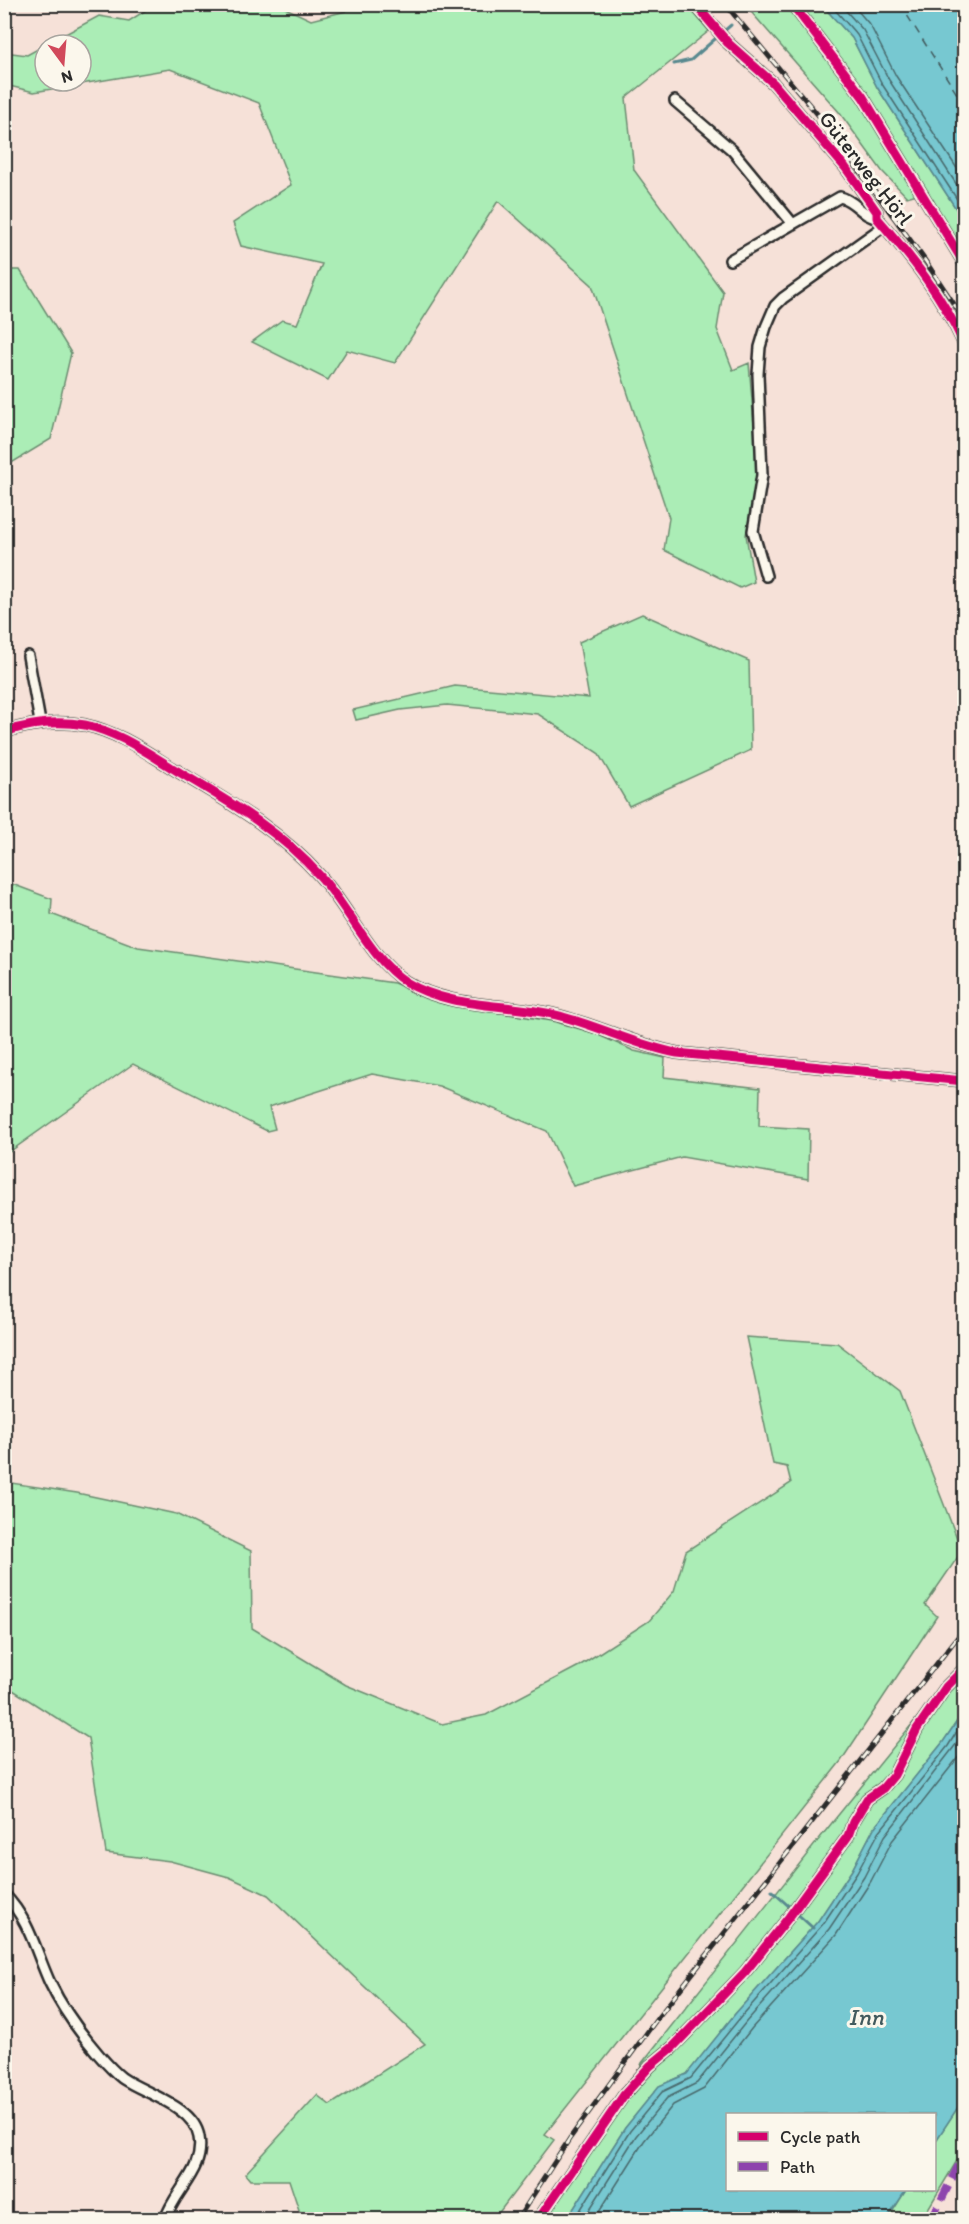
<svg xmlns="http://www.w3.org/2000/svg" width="969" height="2224" viewBox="0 0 969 2224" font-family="Itim,sans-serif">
  <rect width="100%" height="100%" fill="#f6e1d8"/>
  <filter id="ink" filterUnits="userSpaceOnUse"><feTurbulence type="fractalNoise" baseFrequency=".0167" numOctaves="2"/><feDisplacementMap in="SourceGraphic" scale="12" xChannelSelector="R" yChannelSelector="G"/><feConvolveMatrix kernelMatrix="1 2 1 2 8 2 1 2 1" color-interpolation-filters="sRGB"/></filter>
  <g filter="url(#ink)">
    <path fill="#abedb6" stroke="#6b8c70" stroke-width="1.5" d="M352,4L687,5L709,31L626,98L634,170L723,292L717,329L733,370L749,363L758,475L746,535L754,582L740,588L664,550L669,518L592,285L498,201L395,363L347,350L328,380L252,342L282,320L297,324L322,264L241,246L233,223L291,185L259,103L170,69L34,92L5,85V52L27,55L45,45V81H81V45H45L99,16L129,21L154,5H279L311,20L346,11Z
      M745,5H822L852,38L877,87L964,221V259L924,192L907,197L882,171L839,112Z
      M5,270H20L71,353L51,439L5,467Z
      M642,614L749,661L751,750L629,806L598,753L538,714L447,705L400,710L356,720L353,710L455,686L589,698L579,642Z
      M4,881L52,899L51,914L138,947L394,983L444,1004L552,1021L594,1033L634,1051L665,1058L664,1077L760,1088L759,1126L809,1129L808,1179L682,1157L573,1186L547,1131L439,1086L372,1074L269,1107L275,1129L267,1131L133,1064L5,1155Z
      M746,1337L837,1343L900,1391L962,1551L925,1605L937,1616L841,1761L545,2134L554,2140L494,2219H302L289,2180H250L245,2174L317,2095L330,2105L425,2044L268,1895L229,1877L170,1861L106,1853L88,1738L5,1685V1482L77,1493L176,1514L251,1551L252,1628L346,1685L442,1724L486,1715L579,1666L649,1621L674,1591L686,1551L791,1483L787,1467L773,1464Z
      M964,1668V1711L943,1742L874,1828L852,1870L818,1921L735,2014L687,2074L659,2086L625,2128L567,2219L543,2220L631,2090L642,2063L835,1819L947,1681Z
      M964,2098V2149L922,2219L887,2220L906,2190H934L935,2142Z"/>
    <path fill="#77c8d1" stroke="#59898f" stroke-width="1.5" d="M822,5H964V221L877,87L852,38Z
      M964,1711V2098L935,2142L934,2114H728V2190H906L887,2219H567L625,2128L659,2086L687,2074L735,2014L818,1921L852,1870L874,1828L943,1742Z"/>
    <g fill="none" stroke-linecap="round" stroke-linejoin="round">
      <path stroke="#496a6d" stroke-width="1.5" d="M830,4L857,35L882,84L964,210
        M840,4L863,30L889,80L964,196
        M852,4L870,25L896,76L964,179
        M574,2220L630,2131L662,2092L691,2078L740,2018L823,1924L857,1873L879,1832L948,1746L964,1720
        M583,2220L636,2136L667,2098L697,2083L746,2022L829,1929L864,1877L885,1836L964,1734
        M594,2220L644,2141L673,2105L704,2089L752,2028L836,1935L871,1881L892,1841L964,1750"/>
      <path stroke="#59898f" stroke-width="3" d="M746,9L754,4
        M674,64L691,60L731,25
        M772,1891L813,1928"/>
      <path stroke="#425a5d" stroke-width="1.5" stroke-dasharray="8 6" stroke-linecap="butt" d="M900,4L964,105"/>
      <g stroke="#2b2b2b" stroke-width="14">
        <path id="minor" d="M695,4L728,43L773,83L845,167L877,212V218C912,258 942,295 964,344
          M792,4L863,97L964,263
          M675,101L732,150L793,224
          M730,260L840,197C855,200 863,217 877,218
          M766,576L753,531L762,475L758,374L760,347L766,327L775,306L783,298L884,226
          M28,656L40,722
          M4,732C31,723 57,720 85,725C118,732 146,752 174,769C229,802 277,828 320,876C348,907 372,961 406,982C450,1009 507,1003 556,1015C597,1025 635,1045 677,1053L964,1081
          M4,1894C30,1921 35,1950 50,1983C62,2008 81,2034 99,2055C106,2063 113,2071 122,2078C145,2094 194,2106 199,2137C205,2171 174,2190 165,2220
          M538,2220L624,2095L650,2066L673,2047L745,1972L789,1917L848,1836L853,1822L867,1799L883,1788L894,1775L917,1729L946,1687L964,1669"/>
      </g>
      <use href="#minor" stroke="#fbf7ec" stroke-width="9"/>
      <g stroke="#2b2b2b" stroke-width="5">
        <path id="rail" d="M725,4L829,128L924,259L964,319
          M517,2220L570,2138L659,2016L964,1629"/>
      </g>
      <use href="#rail" stroke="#fbf7ec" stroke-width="3" stroke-dasharray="9" stroke-linecap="butt"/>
      <path stroke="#8e44ad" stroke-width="8" stroke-dasharray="15 8" stroke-linecap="butt" d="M931,2220L964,2155"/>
      <g stroke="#fbf7ec" stroke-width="13">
        <path id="cycleway" d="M695,4L728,43L773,83L845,167L877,212V218C912,258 942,295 964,344
          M792,4L863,97L964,263
          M4,732C31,723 57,720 85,725C118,732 146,752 174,769C229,802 277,828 320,876C348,907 372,961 406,982C450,1009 507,1003 556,1015C597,1025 635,1045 677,1053L964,1081
          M538,2220L624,2095L650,2066L673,2047L745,1972L789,1917L848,1836L853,1822L867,1799L883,1788L894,1775L917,1729L946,1687L964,1669"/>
      </g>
      <use href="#cycleway" stroke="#d6006c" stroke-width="9"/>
    </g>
  </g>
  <g text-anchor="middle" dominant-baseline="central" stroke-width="6" stroke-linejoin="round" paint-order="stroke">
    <g font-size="22" fill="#2b2b2b" stroke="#fbf7ec">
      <text transform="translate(866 168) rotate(52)">Güterweg Hörl</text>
    </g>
    <g font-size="24" font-style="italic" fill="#425a5d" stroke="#fbf7ec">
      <text x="866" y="2016">Inn</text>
    </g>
  </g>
  <rect width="969" height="2224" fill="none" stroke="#fbf7ec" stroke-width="24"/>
  <rect x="12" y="12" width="945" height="2200" fill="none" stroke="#2b2b2b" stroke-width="2" filter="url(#ink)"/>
  <rect x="726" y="2113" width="210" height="78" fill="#fbf7ec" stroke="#a8a59f" stroke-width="1.5"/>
  <rect x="738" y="2132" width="30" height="9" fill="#d6006c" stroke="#a8a59f" stroke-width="1.5"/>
  <text x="780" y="2143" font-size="18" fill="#2b2b2b">Cycle path</text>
  <rect x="738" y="2162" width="30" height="9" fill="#8e44ad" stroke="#a8a59f" stroke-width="1.5"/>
  <text x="780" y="2173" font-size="18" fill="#2b2b2b">Path</text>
  <g transform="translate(63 63) rotate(164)"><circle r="28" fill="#fbf7ec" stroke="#a8a59f" stroke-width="1.5"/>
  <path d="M0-4.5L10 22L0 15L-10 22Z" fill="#d1495b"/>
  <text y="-9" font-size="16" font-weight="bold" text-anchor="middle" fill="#2b2b2b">N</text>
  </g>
</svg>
